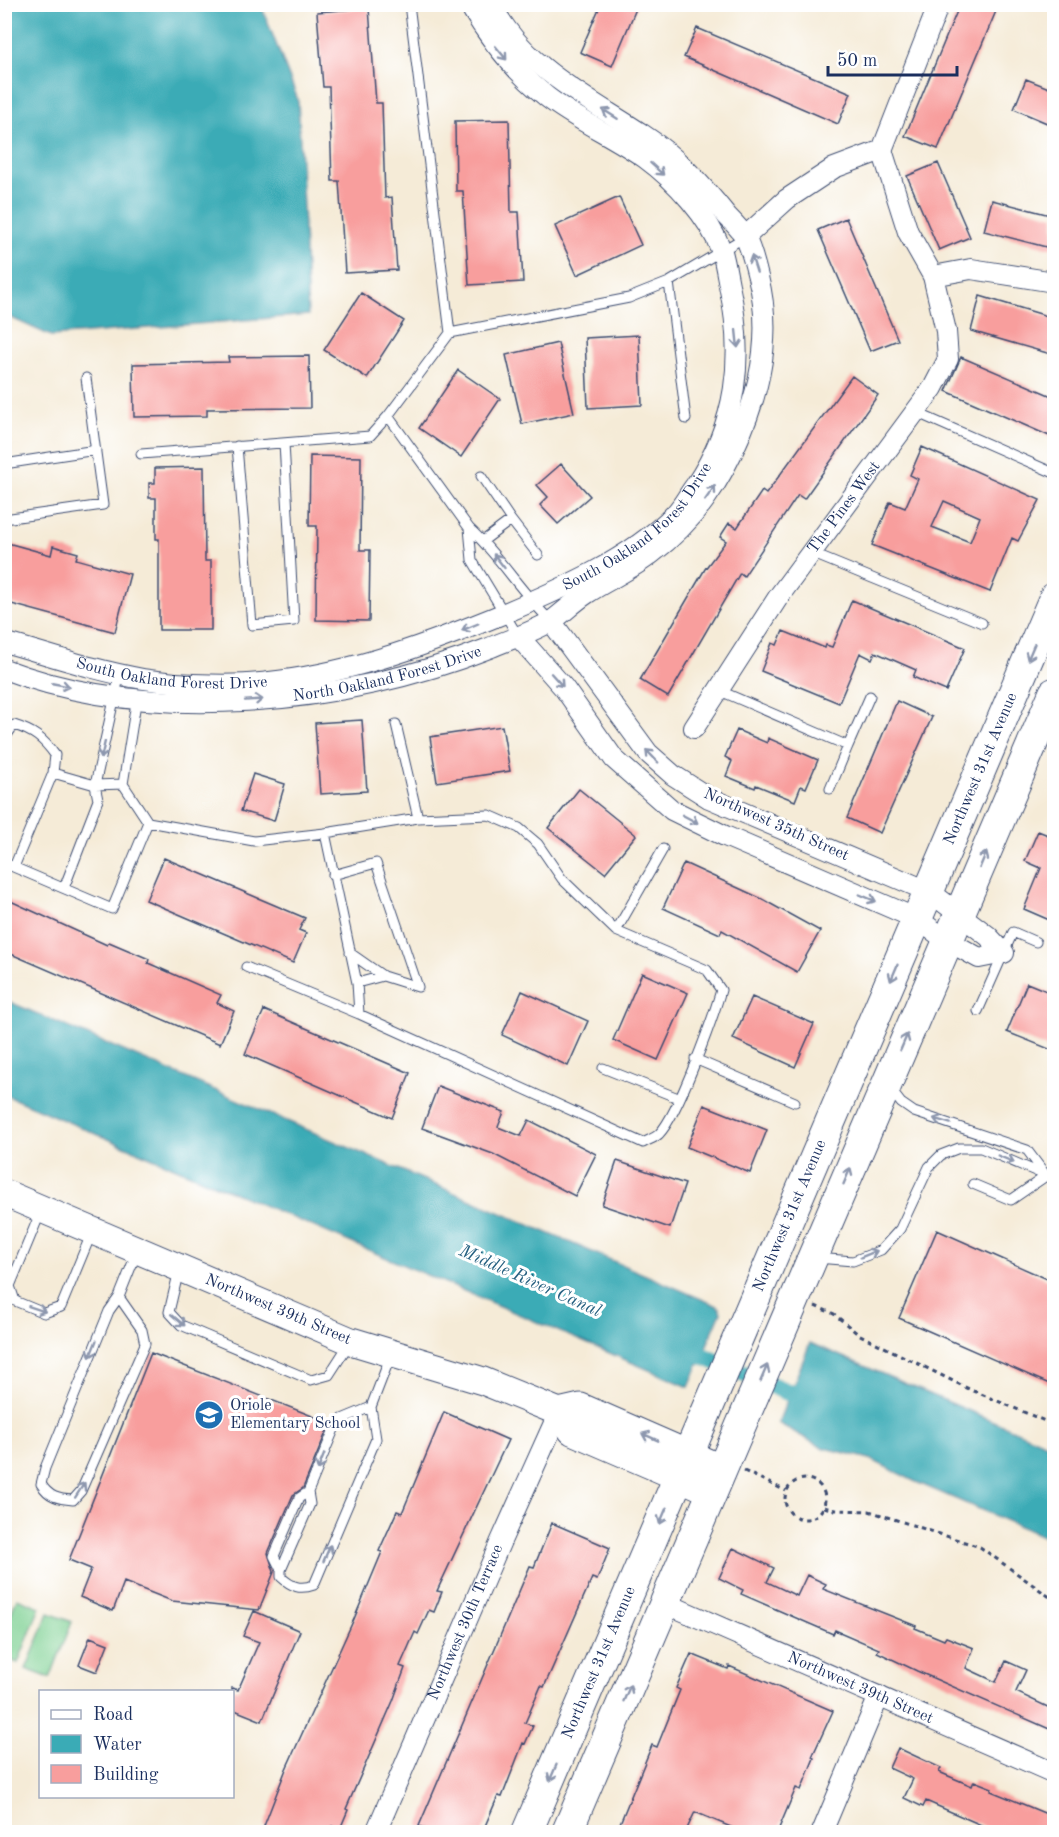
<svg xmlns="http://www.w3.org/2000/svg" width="1059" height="1837" viewBox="0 0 1059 1837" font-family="'Old Standard TT',serif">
  <rect width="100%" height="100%" fill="#fff"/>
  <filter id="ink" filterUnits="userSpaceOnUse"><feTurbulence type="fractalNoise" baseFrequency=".0167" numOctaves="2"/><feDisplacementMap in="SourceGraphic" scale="12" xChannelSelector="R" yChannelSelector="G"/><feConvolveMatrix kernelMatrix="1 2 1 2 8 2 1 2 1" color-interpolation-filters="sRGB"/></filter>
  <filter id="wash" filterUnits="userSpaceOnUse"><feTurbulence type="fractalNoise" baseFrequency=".008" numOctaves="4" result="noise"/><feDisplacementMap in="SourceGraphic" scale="24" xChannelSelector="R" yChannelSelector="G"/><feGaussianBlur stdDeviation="1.35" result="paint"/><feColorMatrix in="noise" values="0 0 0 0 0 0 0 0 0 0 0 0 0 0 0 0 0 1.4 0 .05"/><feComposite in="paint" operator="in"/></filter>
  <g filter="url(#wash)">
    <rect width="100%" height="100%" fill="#f5ebd7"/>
    <path fill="#7dd092" stroke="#4c8078" stroke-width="1.5" d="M17,1598L40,1607L18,1663L4,1658L5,1629Z
      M49,1613L72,1622L50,1678L26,1669Z"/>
    <path fill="#3aabb6" stroke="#2a6d8a" stroke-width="1.5" d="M5,4L261,5L298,100L308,315L51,336L5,315Z
      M5,1000L718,1306L721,1312L689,1387L5,1095Z
      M810,1343L1054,1447V1541L916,1482L870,1459L821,1447L778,1423Z"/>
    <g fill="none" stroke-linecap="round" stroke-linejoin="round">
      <path stroke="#3aabb6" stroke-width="18" d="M679,1346L811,1402"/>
    </g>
    <g id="blocks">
      <path fill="#f89e9d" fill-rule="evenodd" d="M601,4H638L612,66L580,52Z
        M960,4H999L938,149L905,136Z
        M369,8L376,103H382L385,198L392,197L397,270L345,273L339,181H332L329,87H323L317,12Z
        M697,28L851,93L838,124L684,57Z
        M1026,79L1054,90V126L1014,109Z
        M509,120L511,212H519L523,282L469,285L463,191H456L455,121Z
        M938,163L970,237L939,250L907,176Z
        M619,197L641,245L577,275L555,226Z
        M992,200L1054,216V249L984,231Z
        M846,218L898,340L870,351L818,230Z
        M361,293L404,321L367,378L324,350Z
        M980,296L1054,318V355L971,331Z
        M639,335L642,405L588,408L585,338Z
        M558,343L574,413L522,424L506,355Z
        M309,356L310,408L207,409V416L134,417L133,364L229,362L228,357Z
        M961,357L1054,397V438L946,391Z
        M458,370L500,399L461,457L419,428Z
        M852,376L878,395L804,499L798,495L744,576L740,573L668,697L640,680L705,569L726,541L720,537L729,523L737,528L762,491L766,494Z
        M922,447L1040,500L1018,541L1012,538L990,592L872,545L890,502L905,508L918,479L910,475ZM944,501L980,517L970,542L932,527Z
        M310,456L361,457L360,550H370L369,621L316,620L317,526H309Z
        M561,464L590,496L558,524L540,505L548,497L537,485Z
        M204,467L205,561H211V630H159V539H156V498H149V483H155V468Z
        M4,542L51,555L53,546L78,553L76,559L130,574L115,632L4,602Z
        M852,600L965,648L946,691L913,677L916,670L875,652L872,659L860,653L839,703L761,671L772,643L777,645L783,631L825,648L826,645L832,647Z
        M897,701L932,717L880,833L847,818Z
        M362,720L367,791L320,794L315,723Z
        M502,726L510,771L437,782L430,737Z
        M737,730L767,743L768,738L818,760L806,788L801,786L795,801L756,785L755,788L726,776L732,761L725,757Z
        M253,774L285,784L274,821L241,811Z
        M579,789L636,835L605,873L548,828Z
        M1038,831L1053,837L1054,835V922L1024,909L1041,868L1025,861Z
        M164,858L305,918L299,930L306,933L293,963L146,900Z
        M684,863L760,898L820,931L797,972L722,930L720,934L663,908Z
        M4,898L107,945L109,942L149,959L148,963L221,995L217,1003L234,1011L220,1044L4,951Z
        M642,973L688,993L658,1060L613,1040Z
        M1027,983L1054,994V1051L1007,1032Z
        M522,991L588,1021L568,1066L502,1035Z
        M752,997L814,1024L795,1067L733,1039Z
        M264,1010L410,1073L392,1118L245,1054Z
        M438,1086L504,1112L498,1127L521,1136L529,1120L596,1154L575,1196L493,1154L422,1128Z
        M704,1105L767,1130L750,1173L687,1147Z
        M617,1161L685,1184L670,1228L602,1205Z
        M937,1230L1054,1282V1386L899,1318Z
        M151,1353L330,1423L303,1488L293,1495L268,1553L274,1572L259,1610L172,1601L124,1582L113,1611L80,1597L91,1569L69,1560Z
        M444,1412L508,1440L437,1591L442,1592L434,1612L429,1610L418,1634L415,1632L400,1666L405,1668L393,1701L346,1809L348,1810L340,1829L333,1826L331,1833H281L264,1826L286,1769L354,1619L382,1552L379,1551L397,1511L402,1513Z
        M552,1523L610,1548L597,1580L592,1578L544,1687L541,1686L525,1723L533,1726L525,1744L523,1743L502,1797L498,1796L482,1833H434L419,1826L530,1566L534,1567Z
        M733,1548L774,1568L767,1582L797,1596L807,1575L826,1584L823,1589L916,1626L915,1628L944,1640L946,1637L974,1648L966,1668L996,1682L1006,1661L1026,1670L1016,1692L1054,1710V1731L917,1671L877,1652L879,1649L835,1630L833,1634L741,1594L743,1590L719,1578Z
        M254,1611L300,1631L262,1721L232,1709V1688L238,1690L259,1642L243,1636Z
        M90,1637L108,1644L97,1672L79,1665Z
        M691,1654L728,1669L729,1666L833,1711L812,1757L814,1758L801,1790L796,1788L777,1833H745L695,1812L685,1833H616L652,1745L657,1747L680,1690L676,1688Z
        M898,1748L941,1768L939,1772L972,1786L974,1781L992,1788L991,1791L1054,1817V1833H986L988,1828L926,1801L923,1807L904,1798L913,1779L889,1768Z"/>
    </g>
  </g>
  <g filter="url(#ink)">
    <use href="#blocks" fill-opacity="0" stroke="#3c4b70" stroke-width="1.5"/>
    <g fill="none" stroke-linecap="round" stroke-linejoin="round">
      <g stroke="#3c4b70" stroke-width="11">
        <path id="lane" d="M409,4L450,333
          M669,282L686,419
          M915,412L1054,473
          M388,416L450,333L629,298L669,282L745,237
          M237,446L252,625L294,621L284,443
          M141,454L370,436L388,416L469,528
          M4,464L96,450
          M481,476L511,520
          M4,519L103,505L86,378
          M483,541L511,520L538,555
          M811,553L982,623
          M518,636L472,560L469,528C500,556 521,593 551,621
          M718,690L848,746L830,789
          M396,724L418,818
          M4,739L14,725C33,731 43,738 55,755L53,773L95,785L123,784L148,822L254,841L325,833L418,818L489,815L519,828L538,844L562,879L616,931L707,970L721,990C713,1018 678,1115 659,1134C655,1138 648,1140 643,1143L359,1014L246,967
          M848,746L870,696
          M123,784L137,697
          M325,833L357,983L359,1014
          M4,863L112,909L148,822
          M14,867L53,773
          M333,875L376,863L418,987L383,976L357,983
          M64,888L98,800L95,785L120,673
          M616,931L663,849
          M350,953L383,976
          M978,1011L1013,932L1036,942
          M695,1059L795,1102
          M603,1068L678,1098
          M891,1090L901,1103L914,1112L1027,1150L1045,1174
          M973,1184L1011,1200L1046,1176
          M41,1211L10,1286L15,1301L44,1313L61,1307L92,1232
          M817,1258L853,1261L881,1250L900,1229L929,1167L941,1155L959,1148H981L1054,1179
          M179,1270L169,1312L181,1325L311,1380L329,1375L349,1344
          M119,1297L142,1330L145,1344L81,1491L73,1500C58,1499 49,1497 41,1484L45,1468L109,1311L119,1297L137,1252
          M371,1407L342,1419L335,1427L308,1492L310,1504L281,1570V1577C292,1587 300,1590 314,1585L376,1439L371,1407L391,1355
          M281,1570L274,1556L299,1498L308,1492"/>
      </g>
      <g stroke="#3c4b70" stroke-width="22">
        <g id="street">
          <path d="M882,150L939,4"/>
          <path d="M933,276L971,269L1054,282"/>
          <path d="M518,636L564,688L614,759L672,810L725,836L917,919L948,941L979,958L1004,953L988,936L930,892L709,798L673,775L648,753L551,621"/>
          <path id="s1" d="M4,642C50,655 96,671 143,679C183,685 238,687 278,681C357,671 432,643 505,613C564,588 629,560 675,514C683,506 688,495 695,486C737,423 745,358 729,285C727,275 725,262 722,252C709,216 675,180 645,158C614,136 578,121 547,97C514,71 490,40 469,4"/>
          <path id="s2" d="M4,669C150,725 346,705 489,648C510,639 534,632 553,620C564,612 574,602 586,594C607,580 631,570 651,554C695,521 720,483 741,433C762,383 772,330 758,277C755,265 751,248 745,237C741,230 733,222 727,216C702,185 676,156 642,134C586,97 523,67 491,4"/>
          <path id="s3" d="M694,728L779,596L933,388L948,359L946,331L933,276L908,232L882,150L834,168L787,199L745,237"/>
          <path id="s4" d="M665,1603L1054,1773"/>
          <path id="s5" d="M376,1832L501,1541L559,1412"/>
          <path d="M822,1832L879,1696"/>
        </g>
      </g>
      <g stroke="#3c4b70" stroke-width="29">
        <g id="secondary">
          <path id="s6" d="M4,1193L351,1341L483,1381L559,1412L572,1431L713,1492"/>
          <path d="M559,1412L581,1407L723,1469"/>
        </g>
      </g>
      <g stroke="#3c4b70" stroke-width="32">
        <g id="primary">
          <path id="s7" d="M527,1832L1054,598"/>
          <path d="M567,1832L1054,693"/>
        </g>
      </g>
      <path stroke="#3c4b70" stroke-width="3" stroke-dasharray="4.5 4.5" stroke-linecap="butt" d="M815,1306L834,1314L858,1334L967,1388L1054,1425
        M744,1471L786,1491
        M785 1499a20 20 0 1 1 40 0a20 20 0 1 1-40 0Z
        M824,1507L835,1510L869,1511L980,1547L1054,1600"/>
      <use href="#lane" stroke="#fff" stroke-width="9"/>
      <use href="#street" stroke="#fff" stroke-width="20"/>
      <use href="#secondary" stroke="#fff" stroke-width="27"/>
      <use href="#primary" stroke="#fff" stroke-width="30"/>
    </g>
    <defs><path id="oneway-shaft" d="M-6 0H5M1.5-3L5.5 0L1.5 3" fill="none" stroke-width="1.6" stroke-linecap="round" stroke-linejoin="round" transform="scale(1.5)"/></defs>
    <g stroke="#8d97ae">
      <use href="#oneway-shaft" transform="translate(501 53) rotate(51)"/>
      <use href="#oneway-shaft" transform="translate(610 114) rotate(-148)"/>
      <use href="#oneway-shaft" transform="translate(657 169) rotate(42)"/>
      <use href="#oneway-shaft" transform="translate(754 264) rotate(-108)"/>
      <use href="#oneway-shaft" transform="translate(737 339) rotate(84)"/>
      <use href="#oneway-shaft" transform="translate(710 493) rotate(-55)"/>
      <use href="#oneway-shaft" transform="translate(499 561) rotate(-128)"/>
      <use href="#oneway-shaft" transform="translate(470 627) rotate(157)"/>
      <use href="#oneway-shaft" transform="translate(1031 652) rotate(113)"/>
      <use href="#oneway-shaft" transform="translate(557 680) rotate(48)"/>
      <use href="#oneway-shaft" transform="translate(61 685) rotate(11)"/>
      <use href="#oneway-shaft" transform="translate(254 700) rotate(-4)"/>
      <use href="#oneway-shaft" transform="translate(103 750) rotate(103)"/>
      <use href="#oneway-shaft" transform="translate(652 756) rotate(-134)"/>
      <use href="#oneway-shaft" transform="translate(690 819) rotate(28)"/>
      <use href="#oneway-shaft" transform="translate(983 860) rotate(-67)"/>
      <use href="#oneway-shaft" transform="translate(868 898) rotate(23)"/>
      <use href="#oneway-shaft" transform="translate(894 973) rotate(113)"/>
      <use href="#oneway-shaft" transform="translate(904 1042) rotate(-67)"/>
      <use href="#oneway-shaft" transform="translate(942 1121) rotate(-163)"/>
      <use href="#oneway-shaft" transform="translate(1006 1159) rotate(23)"/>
      <use href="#oneway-shaft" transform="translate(847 1176) rotate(-67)"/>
      <use href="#oneway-shaft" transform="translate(869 1254) rotate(-22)"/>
      <use href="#oneway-shaft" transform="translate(37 1309) rotate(18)"/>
      <use href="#oneway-shaft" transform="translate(178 1320) rotate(40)"/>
      <use href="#oneway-shaft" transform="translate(93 1349) rotate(112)"/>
      <use href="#oneway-shaft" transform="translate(764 1373) rotate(-67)"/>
      <use href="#oneway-shaft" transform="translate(650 1437) rotate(-156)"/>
      <use href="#oneway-shaft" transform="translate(321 1462) rotate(112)"/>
      <use href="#oneway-shaft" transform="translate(80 1490) rotate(-57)"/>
      <use href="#oneway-shaft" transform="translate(663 1516) rotate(113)"/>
      <use href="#oneway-shaft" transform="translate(327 1553) rotate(-67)"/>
      <use href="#oneway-shaft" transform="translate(627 1693) rotate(-67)"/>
      <use href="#oneway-shaft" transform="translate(553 1773) rotate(113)"/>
    </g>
  </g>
  <defs>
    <g id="school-disc" transform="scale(1.5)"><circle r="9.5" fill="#1f6fb2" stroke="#fff"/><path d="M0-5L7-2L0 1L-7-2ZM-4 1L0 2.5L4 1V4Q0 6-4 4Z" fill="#fff"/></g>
  </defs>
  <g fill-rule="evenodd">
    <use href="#school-disc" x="209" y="1415"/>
  </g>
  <g text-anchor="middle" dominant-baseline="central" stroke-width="6" stroke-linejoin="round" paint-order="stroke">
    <g font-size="16" fill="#1b2f5e" stroke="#fff">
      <text stroke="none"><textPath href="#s3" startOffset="267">The Pines West</textPath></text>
      <text stroke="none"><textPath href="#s1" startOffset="678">South Oakland Forest Drive</textPath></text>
      <text stroke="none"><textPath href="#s1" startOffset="172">South Oakland Forest Drive</textPath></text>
      <text stroke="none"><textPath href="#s2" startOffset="390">North Oakland Forest Drive</textPath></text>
      <text stroke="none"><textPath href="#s7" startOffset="1156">Northwest 31st Avenue</textPath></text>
      <text transform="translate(776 825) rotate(24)">Northwest 35th Street</text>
      <text stroke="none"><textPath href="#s7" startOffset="670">Northwest 31st Avenue</textPath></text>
      <text stroke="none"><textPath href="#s6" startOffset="298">Northwest 39th Street</textPath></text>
      <text stroke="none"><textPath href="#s5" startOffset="228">Northwest 30th Terrace</textPath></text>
      <text stroke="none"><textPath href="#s7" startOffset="184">Northwest 31st Avenue</textPath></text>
      <text stroke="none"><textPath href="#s4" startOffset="213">Northwest 39th Street</textPath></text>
    </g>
    <g font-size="16" fill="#1b2f5e" stroke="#fff" text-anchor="start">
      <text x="230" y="1406">Oriole<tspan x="230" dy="18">Elementary School</tspan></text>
    </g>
    <g font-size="18" font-style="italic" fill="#276181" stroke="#fff">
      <text transform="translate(530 1281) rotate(24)">Middle River Canal</text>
    </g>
  </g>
  <rect width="1059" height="1837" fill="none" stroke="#fff" stroke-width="24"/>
  <rect x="39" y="1690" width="195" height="108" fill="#ffffff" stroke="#a4acbf" stroke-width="1.5"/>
  <rect x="51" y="1710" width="30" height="9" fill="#ffffff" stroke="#a4acbf" stroke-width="1.5"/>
  <text x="93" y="1720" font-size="18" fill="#1b2f5e">Road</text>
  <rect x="51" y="1735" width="30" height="18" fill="#3aabb6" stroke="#a4acbf" stroke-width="1.5"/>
  <text x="93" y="1750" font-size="18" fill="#1b2f5e">Water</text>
  <rect x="51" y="1765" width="30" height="18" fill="#f89e9d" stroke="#a4acbf" stroke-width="1.5"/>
  <text x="93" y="1780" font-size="18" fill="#1b2f5e">Building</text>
  <path d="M828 66v9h129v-9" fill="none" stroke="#1b2f5e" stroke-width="3"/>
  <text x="837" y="66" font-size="18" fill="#1b2f5e" stroke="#ffffff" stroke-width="4.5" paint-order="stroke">50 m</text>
</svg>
